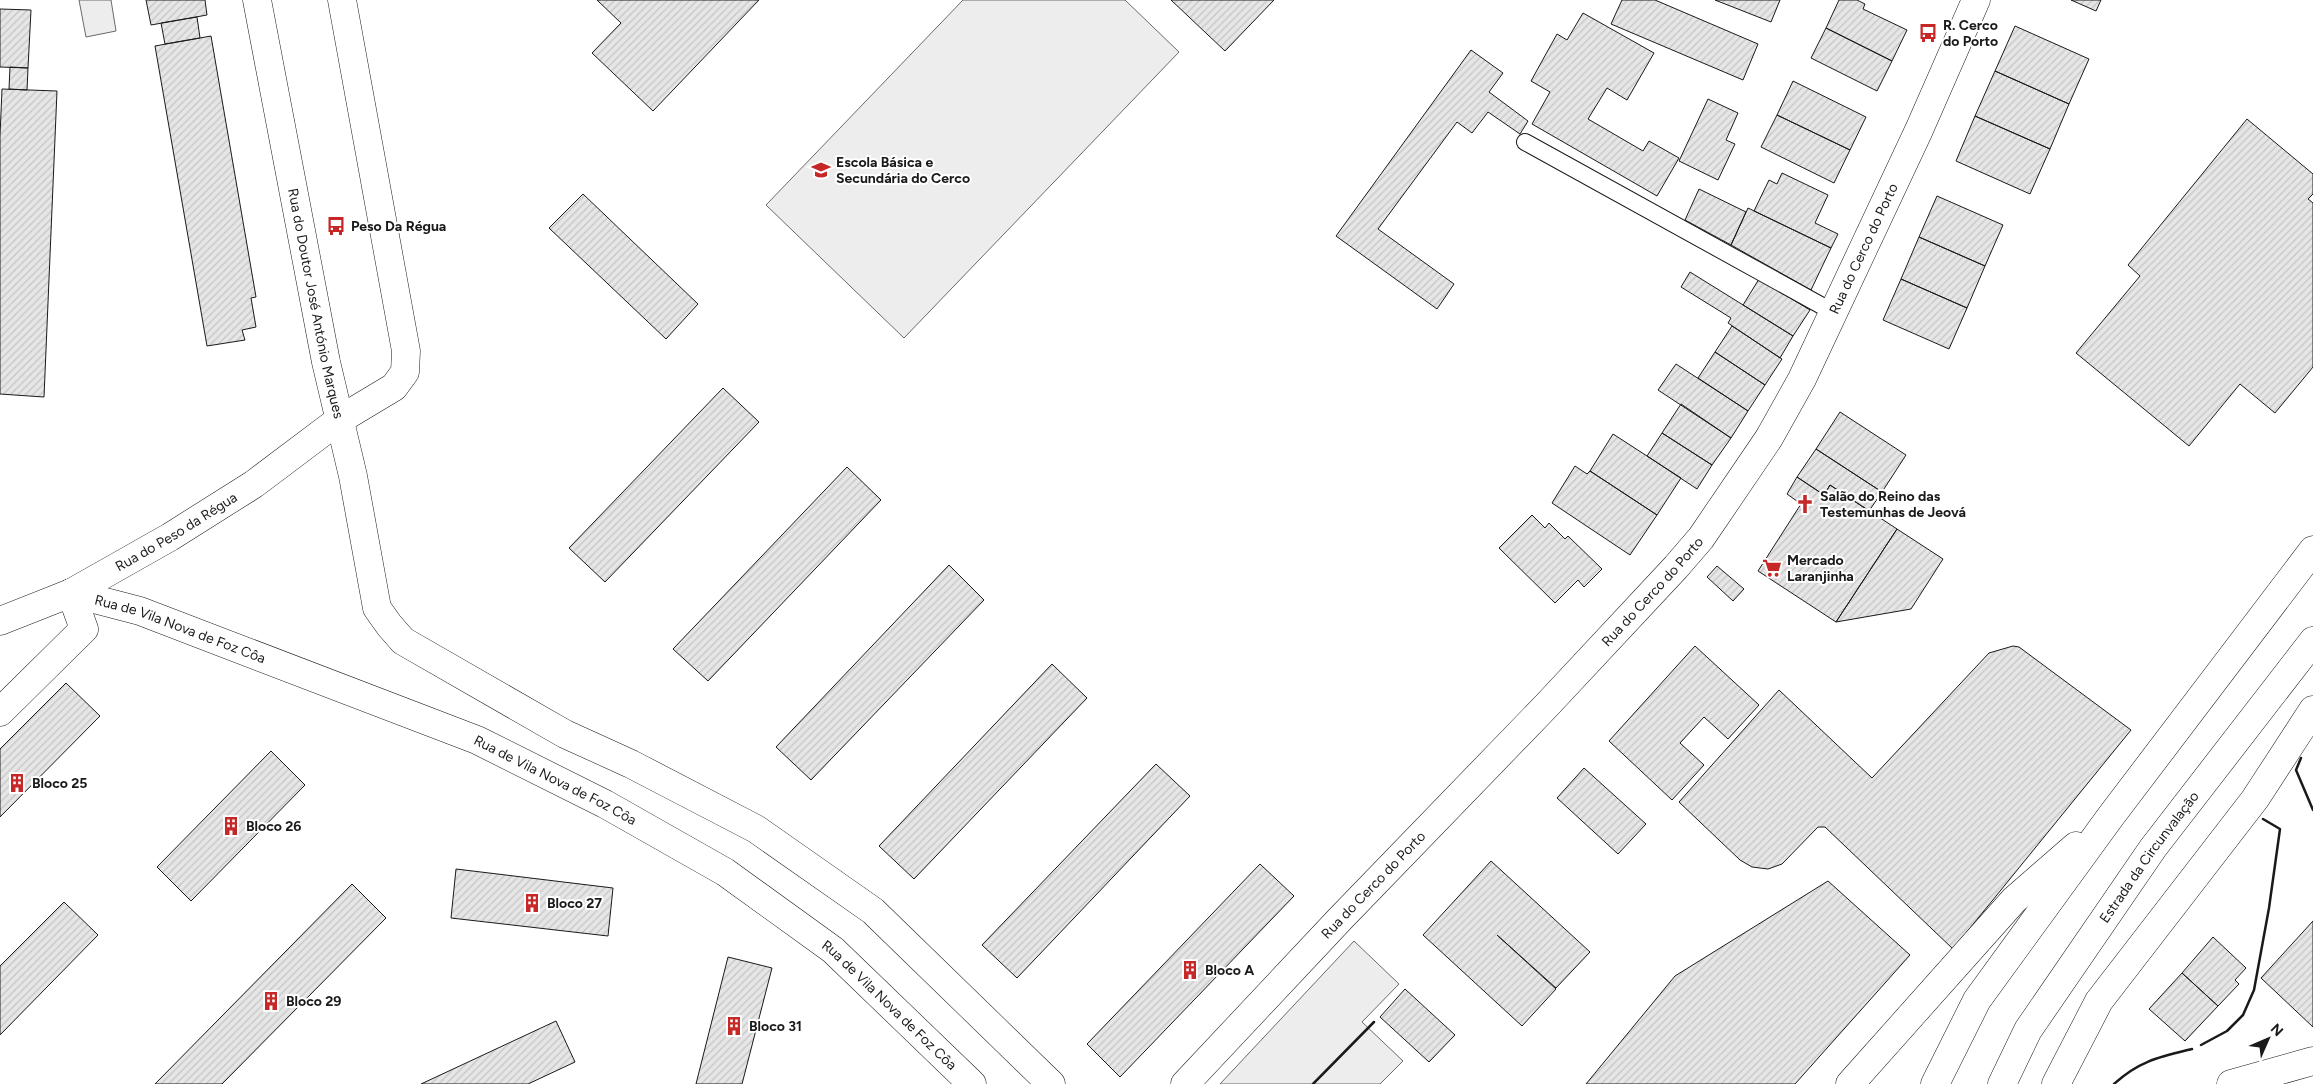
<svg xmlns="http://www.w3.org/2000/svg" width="2313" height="1084" viewBox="0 0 2313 1084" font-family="Figtree,sans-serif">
  <defs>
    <pattern id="building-hatch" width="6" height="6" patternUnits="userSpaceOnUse" patternTransform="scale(1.25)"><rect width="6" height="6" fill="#e6e6e6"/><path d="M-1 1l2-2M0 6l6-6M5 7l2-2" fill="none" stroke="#c5c5c5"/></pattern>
  </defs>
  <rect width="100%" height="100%" fill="#fff"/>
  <path fill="#ededed" stroke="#6a6a6a" d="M79,0H111L116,31L86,37Z
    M963,0H1125L1179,52L904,338L766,205Z
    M1354,941L1399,984L1362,1022L1403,1061L1380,1084H1220Z"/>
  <path fill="url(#building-hatch)" stroke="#1a1a1a" d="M146,0H205L207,15L151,25Z
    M597,0H759L653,111L592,53L621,23Z
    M1171,0H1274L1225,51Z
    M1622,0H1655L1758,44L1743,80L1611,24Z
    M1715,0H1780L1771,22Z
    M1839,0H1857L1865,4L1863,9L1907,30L1892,61L1826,28Z
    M2071,0H2101L2096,11Z
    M0,9L31,10L28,68L0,67Z
    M1583,13L1654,53L1627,100L1607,88L1588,119L1643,151L1649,141L1679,158L1657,196L1532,124L1550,92L1531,81L1557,34L1567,40Z
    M197,17L200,38L165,44L161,23Z
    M2015,26L2089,59L2069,104L1995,71Z
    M1826,28L1892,61L1877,91L1811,58Z
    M211,36L256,297L251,298L256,327L242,330L245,340L207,346L155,46Z
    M1471,50L1503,73L1489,92L1528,121L1520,134L1488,112L1472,133L1457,122L1378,229L1454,284L1437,309L1336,236Z
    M10,67L28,68L27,90L9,89Z
    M1995,71L2069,104L2050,149L1975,116Z
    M1793,81L1866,117L1850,150L1777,115Z
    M2,89L57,91L44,397L0,394V136Z
    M1708,99L1738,113L1726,140L1735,144L1718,180L1679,161Z
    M1777,115L1850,150L1834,183L1761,147Z
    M1975,116L2050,149L2030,194L1956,161Z
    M2247,119L2313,174V194L2308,199L2313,203V367L2275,413L2240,384L2189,446L2076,353L2140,276L2128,265Z
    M1782,173L1828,195L1815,223L1838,234L1831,248L1754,211L1769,180L1777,184Z
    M1699,189L1746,212L1731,245L1685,220Z
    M583,194L698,304L666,339L549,228Z
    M1937,196L2003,225L1985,266L1919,237Z
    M1748,208L1831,248L1811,290L1731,245Z
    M1919,237L1985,266L1967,308L1901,279Z
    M1690,272L1793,336L1780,358L1728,323L1731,318L1681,287Z
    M1759,279L1810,310L1793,336L1743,305Z
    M1901,279L1967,308L1949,349L1883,320Z
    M1732,326L1782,359L1765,385L1715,352Z
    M1715,352L1765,385L1748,411L1698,378Z
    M1676,364L1748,411L1731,438L1658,390Z
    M723,388L759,422L605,582L569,548Z
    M1681,404L1731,438L1712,465L1662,433Z
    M1840,412L1906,455L1882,492L1816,449Z
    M1662,433L1712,465L1697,489L1647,456Z
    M1613,434L1681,478L1657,515L1590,471Z
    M1816,449L1882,492L1869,511L1830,485L1824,495L1797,477Z
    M1575,466L1587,474L1590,471L1657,515L1630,555L1552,503Z
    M847,467L881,500L708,681L673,649Z
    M1797,477L1824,495L1830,485L1897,529L1836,622L1758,571L1801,504L1787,494Z
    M1532,515L1545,528L1549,523L1565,539L1568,536L1602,569L1584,587L1578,580L1555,603L1499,548Z
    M1897,529L1943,559L1911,609L1836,622Z
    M949,565L984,600L811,780L776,747Z
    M1717,566L1744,589L1733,601L1707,577Z
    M1695,646L1759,705L1728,739L1704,717L1680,743L1704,765L1672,800L1609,741Z
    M2013,646L2019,647L2131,730L1953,949L1825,827H1818L1782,864L1768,869L1752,867L1740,860L1679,802L1779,690L1872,778L1989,653Z
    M1052,664L1087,698L914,879L879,846Z
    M66,683L100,716L0,817V749Z
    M271,751L305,785L191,901L157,867Z
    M1156,764L1190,796L1017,978L982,945Z
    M1584,768L1646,824L1618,854L1557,798Z
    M1491,861L1590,952L1556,988L1497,935L1556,989L1522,1026L1423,935Z
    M1260,864L1294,896L1120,1077L1087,1044Z
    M456,869L613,888L608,936L451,918Z
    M1828,881L1910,955L1795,1084H1586L1675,976Z
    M352,884L386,918L222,1084H155Z
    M64,902L98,935L0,1035V966Z
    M2313,921V1027L2261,978Z
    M2213,937L2246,968L2235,980L2239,984L2218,1006L2182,973Z
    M728,957L772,968L742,1084H696Z
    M2182,973L2218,1006L2185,1041L2149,1009Z
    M1405,989L1455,1035L1429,1062L1380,1017Z
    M556,1021L575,1062L528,1084H421Z"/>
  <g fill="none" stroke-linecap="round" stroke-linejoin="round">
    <g stroke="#1a1a1a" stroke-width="18">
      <path id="service" d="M1525,142L1833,312"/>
    </g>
    <g stroke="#1a1a1a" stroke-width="29">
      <g id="minor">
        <path id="s1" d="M257,0L326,362L353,476L377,608L389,625L403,641L565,734L631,764L756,829L873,911L1051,1084"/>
        <path id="s2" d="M71,593L140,611L477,740L605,804L725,872L833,950L972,1084"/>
        <path id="s3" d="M0,621L71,593L170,537L254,484L339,420L394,387L405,372L406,351L342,0"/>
        <path d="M0,712L84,629L71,593"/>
        <path id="s4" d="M1185,1084L1340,919L1548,704L1676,567L1701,538L1769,438L1802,379L1919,130L1976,0"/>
        <path d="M2056,1084L2099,1001L2255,799L2313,710"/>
        <path d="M2231,1084L2313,1061"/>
      </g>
    </g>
    <g stroke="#1a1a1a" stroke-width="29">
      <g id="primary">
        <path d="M1850,1084L2014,900L2076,846"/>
        <path d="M1935,1084L1977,1000L2111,816L2313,550"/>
        <path id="s5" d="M2002,1084L2028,1030L2153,848L2313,641"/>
      </g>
    </g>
    <use href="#service" stroke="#fff" stroke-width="16"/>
    <use href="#minor" stroke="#fff" stroke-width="28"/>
    <use href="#primary" stroke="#fff" stroke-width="28"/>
    <path stroke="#1a1a1a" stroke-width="2.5" d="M2301,758L2296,770L2313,810
      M2201,1045L2227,1031L2243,1015L2254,990L2269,908L2280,829L2263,819
      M1313,1084L1374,1022
      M2114,1084C2139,1061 2159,1057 2192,1049"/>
  </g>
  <defs>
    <g id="bus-bare" transform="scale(1.5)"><path d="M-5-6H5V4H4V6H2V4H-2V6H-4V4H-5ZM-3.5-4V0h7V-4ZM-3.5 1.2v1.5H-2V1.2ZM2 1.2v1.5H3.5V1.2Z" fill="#c62828" stroke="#fff" stroke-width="2.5" paint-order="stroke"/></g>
    <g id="school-bare" transform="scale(1.5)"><path d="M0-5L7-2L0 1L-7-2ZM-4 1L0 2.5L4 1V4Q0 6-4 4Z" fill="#c62828" stroke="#fff" stroke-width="2.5" paint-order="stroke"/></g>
    <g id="church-bare" transform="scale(1.5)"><path d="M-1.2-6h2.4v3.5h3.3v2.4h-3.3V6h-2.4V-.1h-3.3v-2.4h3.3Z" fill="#c62828" stroke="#fff" stroke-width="2.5" paint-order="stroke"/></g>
    <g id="supermarket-bare" transform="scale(1.5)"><path d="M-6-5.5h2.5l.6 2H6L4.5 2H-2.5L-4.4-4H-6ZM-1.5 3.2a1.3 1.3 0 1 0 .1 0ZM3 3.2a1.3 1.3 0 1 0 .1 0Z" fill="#c62828" stroke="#fff" stroke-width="2.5" paint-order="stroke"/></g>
    <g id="building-bare" transform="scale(1.5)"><path d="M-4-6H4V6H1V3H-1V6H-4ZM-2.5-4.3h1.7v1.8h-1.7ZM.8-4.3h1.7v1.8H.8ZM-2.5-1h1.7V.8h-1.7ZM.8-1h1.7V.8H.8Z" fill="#c62828" stroke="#fff" stroke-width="2.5" paint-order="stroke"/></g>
  </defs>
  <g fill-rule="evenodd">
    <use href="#bus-bare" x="1928" y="33"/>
    <use href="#school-bare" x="821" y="170"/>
    <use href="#bus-bare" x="336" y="226"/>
    <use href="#church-bare" x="1805" y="504"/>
    <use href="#supermarket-bare" x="1772" y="568"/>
    <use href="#building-bare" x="17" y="783"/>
    <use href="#building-bare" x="231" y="826"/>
    <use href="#building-bare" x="532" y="903"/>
    <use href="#building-bare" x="1190" y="970"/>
    <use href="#building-bare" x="271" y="1001"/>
    <use href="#building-bare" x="734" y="1026"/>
  </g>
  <g text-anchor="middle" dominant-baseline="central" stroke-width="4" stroke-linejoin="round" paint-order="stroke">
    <g font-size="14" font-weight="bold" fill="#1a1a1a" stroke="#fff" text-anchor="start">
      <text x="1943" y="25">R. Cerco<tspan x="1943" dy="16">do Porto</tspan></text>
      <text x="836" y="162">Escola Básica e<tspan x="836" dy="16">Secundária do Cerco</tspan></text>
      <text x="351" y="226">Peso Da Régua</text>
      <text x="1820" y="496">Salão do Reino das<tspan x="1820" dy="16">Testemunhas de Jeová</tspan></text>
      <text x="1787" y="560">Mercado<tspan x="1787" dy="16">Laranjinha</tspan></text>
      <text x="32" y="783">Bloco 25</text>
      <text x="246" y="826">Bloco 26</text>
      <text x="547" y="903">Bloco 27</text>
      <text x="1205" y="970">Bloco A</text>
      <text x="286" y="1001">Bloco 29</text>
      <text x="749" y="1026">Bloco 31</text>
    </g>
    <g font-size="14" fill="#1a1a1a" stroke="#fff">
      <text stroke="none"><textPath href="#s4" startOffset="1084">Rua do Cerco do Porto</textPath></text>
      <text stroke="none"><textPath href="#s1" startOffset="309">Rua do Doutor José António Marques</textPath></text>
      <text stroke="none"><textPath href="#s3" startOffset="198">Rua do Peso da Régua</textPath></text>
      <text stroke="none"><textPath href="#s4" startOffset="679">Rua do Cerco do Porto</textPath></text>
      <text stroke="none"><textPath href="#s2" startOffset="115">Rua de Vila Nova de Foz Côa</textPath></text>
      <text stroke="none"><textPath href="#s2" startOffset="520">Rua de Vila Nova de Foz Côa</textPath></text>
      <text stroke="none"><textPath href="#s5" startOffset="271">Estrada da Circunvalação</textPath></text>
      <text stroke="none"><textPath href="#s4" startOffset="274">Rua do Cerco do Porto</textPath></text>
      <text stroke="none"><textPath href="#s2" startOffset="925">Rua de Vila Nova de Foz Côa</textPath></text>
    </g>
  </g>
  <g transform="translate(2268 1039) rotate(45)" stroke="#ffffff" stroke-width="4" paint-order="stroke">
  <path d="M0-4L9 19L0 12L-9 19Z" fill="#1a1a1a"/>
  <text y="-8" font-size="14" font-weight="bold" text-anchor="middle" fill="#1a1a1a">N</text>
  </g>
</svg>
